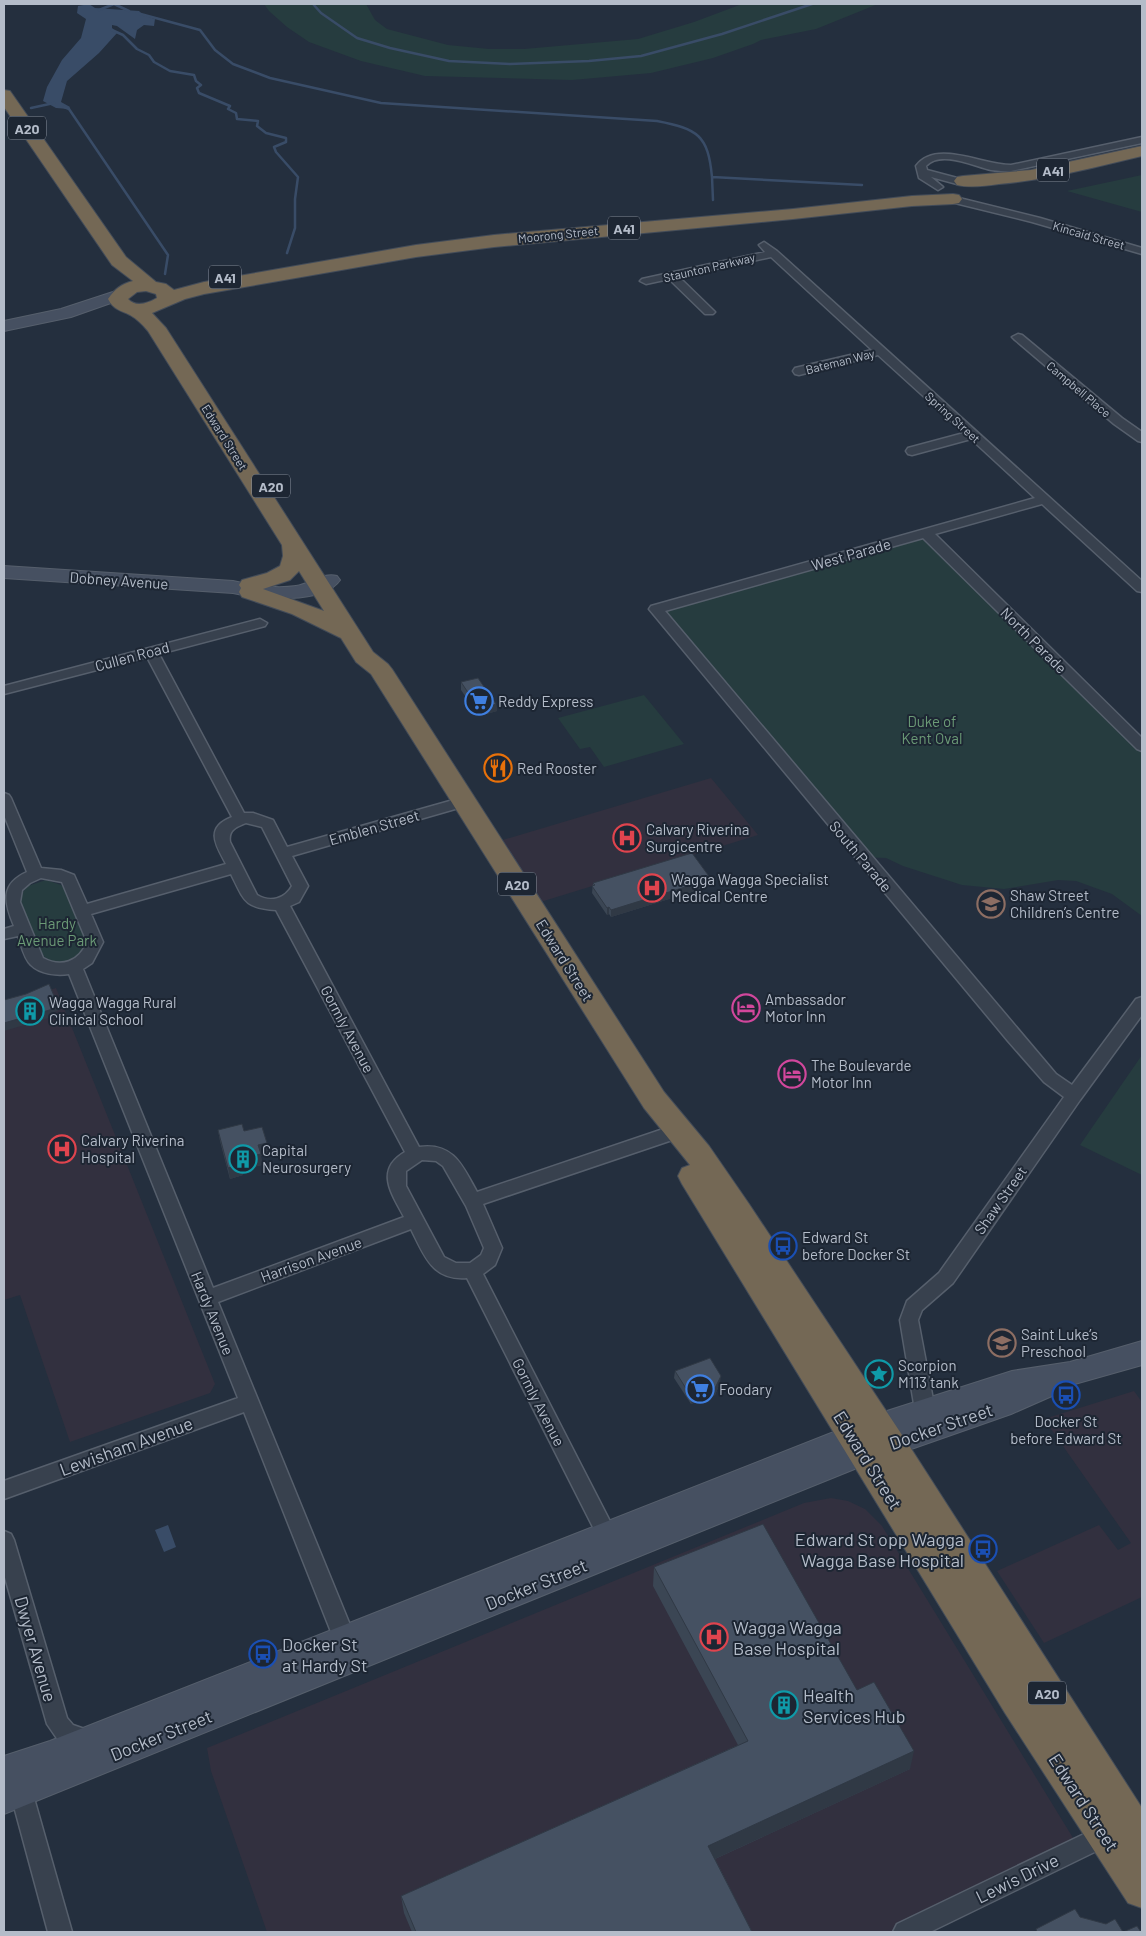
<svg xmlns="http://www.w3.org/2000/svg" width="1146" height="1936" viewBox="0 0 1146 1936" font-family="Barlow,sans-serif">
  <rect width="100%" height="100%" fill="#242f3e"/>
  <path fill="#32303f" d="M711,778L758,835L534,904L496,842Z
    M56,988L215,1384L210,1393L70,1442L20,1295L4,1300V1004Z
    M1134,1391L1142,1402V1597L1044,1643L997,1571L1099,1525L1118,1550L1131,1543L1044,1419Z
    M831,1498L848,1501L865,1509L882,1526L1078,1846L899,1932H267L211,1771L207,1748L804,1503Z"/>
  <path fill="#263c3f" d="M264,4H366L375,20L387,29L448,45L489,49H524L638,39L694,22L742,4H878L816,29L761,40L753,44L713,58L651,73L572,80L425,76L361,61L309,42L287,27L269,11Z
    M1142,175V212L1067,191Z
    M926,533L1142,746V916L1112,894L1076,881L1058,880L1004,889L962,885L903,866L886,858L861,857L656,609Z
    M644,695L684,744L604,767L590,747L580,749L558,718Z
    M46,880L61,885L65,889L87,939L84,952L66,964L52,962L39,953L19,904L23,892L28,886Z
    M1142,1055V1175L1080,1145Z"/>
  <path fill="#394c67" d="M89,4L95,8L139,11L143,15L155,19L154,26L144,25L137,30L135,39L117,26L112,25V28L117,33L99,53L67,81L61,102L70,107L69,109L56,108L43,101L47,87L62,60L81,38L86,19L77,13L78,6Z
    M168,1525L176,1547L164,1552L155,1530Z"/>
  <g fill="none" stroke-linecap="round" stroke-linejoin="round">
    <path stroke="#394c67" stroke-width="2.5" d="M114,4L129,11
      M313,4L321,13L357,38L390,48L449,61L510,64L589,61L641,56L722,34L812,4
      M99,10L114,4
      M137,13L200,30L215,50L233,64L270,78L381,103L657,121C698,129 708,135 712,177L862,185
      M112,30L123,35L137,49L149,55L154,62L170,71L194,75L196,81L201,85L197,88L199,93L230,106L228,109L236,113L237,119L258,121L257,126L266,133L286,138V142L274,147L276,152L298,177L295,199V228L287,253
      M64,107L69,109L168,255L165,274
      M31,108L54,103
      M712,177L713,200"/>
    <g stroke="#565f6c" stroke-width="3">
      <path id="street" d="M1142,137V143L1011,171C1004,171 998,171 991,170C973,166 941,150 926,166L927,170L961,179L962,181L957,184L931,177L943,187L938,190L919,178L916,166C936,139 982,165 1011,165Z
        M955,197L1040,218L1142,248V254L1032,222L951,202L950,200Z
        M764,242L777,251L1142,581V592L1137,591L1042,504L935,534L1142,738V751L1137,749L923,538L665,611L1056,1074L1072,1085L1136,999L1142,997V1015L1080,1100L953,1283L922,1310L918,1320L935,1410L932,1416L925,1418L918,1416L915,1410L900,1320L907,1301L939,1273L1064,1097L1044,1082L1008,1041L649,609L651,606L1035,498L971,439L912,455L908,454L906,451L908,448L964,433L878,355L799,375L795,374L793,371L795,368L872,350L771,257L679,277L713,310L715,312L713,314H705L669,279L646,284L640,281L642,279L765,252L759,245Z
        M1018,334L1022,335L1122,418L1142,432V442L1138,441L1114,424L1014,339L1012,337Z
        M260,619L267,623L265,626L159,654L244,813H253L273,820L287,847L464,797L469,799L472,802L469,805L292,856L308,886L299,902L290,906L419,1147C454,1142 463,1167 477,1192L681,1123L687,1125L690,1130L687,1135L483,1204L502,1248L495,1265L483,1274L617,1535L614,1541L607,1544L600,1541L467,1278C432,1281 424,1255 411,1229L218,1302L359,1647L356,1654L348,1657L340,1654L337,1647L244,1412L4,1499V1481L238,1398L69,974C57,976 40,974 31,965C24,959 21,944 18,936L4,939V929L14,926C4,902 0,884 27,872L4,815V793L9,795L11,798L41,868L61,870L74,875L87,904L226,864C216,845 204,828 232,817L147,657L4,694V686ZM246,823L262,827L292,886C285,899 270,903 257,895L230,842C228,830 236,827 246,823ZM231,874C244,900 244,908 276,910L405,1152C374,1170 392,1194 404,1217L213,1288L83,969L92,963L103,942L91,914ZM41,878L62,882L87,942C79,962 61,968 43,958L20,902L22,890L30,883ZM422,1160L436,1161L443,1166L466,1206L484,1248L481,1255L470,1263H456L444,1257L406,1186V1171Z
        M4,1531L11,1534L14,1540L67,1718L73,1725L96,1733L99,1740L96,1747L88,1750L58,1740L47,1724L4,1574Z
        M19,1773L27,1776L30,1784L72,1932H48L8,1784L11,1776Z
        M1107,1823L1115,1826L1118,1834L1115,1842L930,1932H893L897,1924Z"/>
    </g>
    <g stroke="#565f6c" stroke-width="2">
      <path id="secondary" d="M119,290L125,292L127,295L125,298L71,317L4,331V321L61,309Z
        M4,566L233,581C254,586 275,589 296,586C310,584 323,572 337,576L340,580C323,605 259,599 233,593L4,578Z
        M1142,1341V1365L1064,1387L1061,1392L1011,1414L857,1468L4,1814V1756L50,1741L887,1411L1012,1371L1070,1362Z"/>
    </g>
    <g stroke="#434c59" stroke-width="2">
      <path id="highway" d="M4,90L10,91L126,257L156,282L166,284L174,290L204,282L416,245L494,235L793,209L912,196L953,194L959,195L962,199L959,203L953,204L912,206L793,219L494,247L416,257L204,294L185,299L152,313L166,328L373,652L388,664L392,669L664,1092L709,1146L749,1204L910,1447L1142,1808V1908L1128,1903L1005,1713L682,1184L678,1176L682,1168L690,1165L644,1108L371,674L356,662L341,638L292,614L242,597L239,592L241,588L239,585L242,580L267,573L280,566L283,556L282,545L148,331C143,325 137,319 130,315C120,310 114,310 108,299C115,289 121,284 133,281L112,265L4,107ZM146,291L156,294L157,298C148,303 136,308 128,299L137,292ZM299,571L324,611L263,589L290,580Z
        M1142,146V156C1095,167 1047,180 999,184C985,186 970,188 957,185L954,181L957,177L963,176L1031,170Z"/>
    </g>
    <use href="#street" fill="#38414e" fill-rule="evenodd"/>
    <use href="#secondary" fill="#465061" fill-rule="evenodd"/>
    <use href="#highway" fill="#746855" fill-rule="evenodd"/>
  </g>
  <path fill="#3b4654" d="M461,682L496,704L497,711L479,716L461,690Z
    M711,879V886L611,917L609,914L607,915L592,893L593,883Z
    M218,1130L244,1131L267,1143L269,1154L261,1156L262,1165L243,1169V1175L230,1179L220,1141Z
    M675,1371L720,1383L715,1395L691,1404L674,1378Z
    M654,1567L857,1690L910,1769L715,1859L752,1932H412L404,1913L401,1896L738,1745L653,1586Z"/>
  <path fill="#303945" d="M496,704L497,711L479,716V709Z
    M711,879V886L611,917V910Z
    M609,907V914L607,915V908Z
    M57,1003L58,1011L54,1012L55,1016L4,1031V1023Z
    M267,1143L269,1154L261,1156L262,1165L243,1169V1175L230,1179L228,1168L258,1145Z
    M721,1376L720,1383L715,1395L691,1404L692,1398Z
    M914,1751L910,1769L706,1863L708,1846Z"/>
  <path fill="#455162" stroke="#303945" d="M478,678L496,704L479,709L461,682Z
    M692,853L711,879L611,910L609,907L607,908L592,886L595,885L593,883Z
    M49,984L57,1003L52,1005L53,1009L4,1023V1000L26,994Z
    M242,1124L244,1131L262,1127L267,1143L258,1145L261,1154L240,1159L242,1164L228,1168L218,1130Z
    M710,1358L721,1376L715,1388L692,1398L675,1371Z
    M763,1524L857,1690L874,1682L914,1751L708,1846L752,1932H416L401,1896L748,1741L654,1567Z
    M1075,1909L1080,1917L1106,1924L1115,1919L1123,1932H1037L1036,1929Z
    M1137,1926L1141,1932H1123Z"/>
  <defs>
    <g id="supermarket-ring" transform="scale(1.4375)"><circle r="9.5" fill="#1d2633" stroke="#3f7fe0" stroke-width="1.5"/><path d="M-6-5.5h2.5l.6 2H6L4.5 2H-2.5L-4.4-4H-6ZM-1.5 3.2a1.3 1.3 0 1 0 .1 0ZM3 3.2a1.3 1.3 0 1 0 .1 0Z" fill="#3f7fe0"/></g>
    <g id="restaurant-ring" transform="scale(1.4375)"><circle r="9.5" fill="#1d2633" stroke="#e8710a" stroke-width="1.5"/><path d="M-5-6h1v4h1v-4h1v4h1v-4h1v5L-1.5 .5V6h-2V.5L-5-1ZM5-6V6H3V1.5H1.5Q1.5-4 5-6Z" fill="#e8710a"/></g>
    <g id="hospital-ring" transform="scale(1.4375)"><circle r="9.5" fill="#1d2633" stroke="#e0444e" stroke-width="1.5"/><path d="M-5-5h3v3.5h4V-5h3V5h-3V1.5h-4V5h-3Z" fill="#e0444e"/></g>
    <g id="school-ring" transform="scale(1.4375)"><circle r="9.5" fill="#1d2633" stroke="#8d6e63" stroke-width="1.5"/><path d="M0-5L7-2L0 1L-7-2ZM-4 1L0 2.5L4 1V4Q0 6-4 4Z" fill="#8d6e63"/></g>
    <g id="hotel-ring" transform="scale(1.4375)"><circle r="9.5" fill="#1d2633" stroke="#d1479c" stroke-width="1.5"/><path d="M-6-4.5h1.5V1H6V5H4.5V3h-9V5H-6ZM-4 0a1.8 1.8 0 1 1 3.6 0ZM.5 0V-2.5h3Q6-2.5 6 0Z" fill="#d1479c"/></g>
    <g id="building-ring" transform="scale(1.4375)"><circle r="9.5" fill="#1d2633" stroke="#0f9aa8" stroke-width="1.5"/><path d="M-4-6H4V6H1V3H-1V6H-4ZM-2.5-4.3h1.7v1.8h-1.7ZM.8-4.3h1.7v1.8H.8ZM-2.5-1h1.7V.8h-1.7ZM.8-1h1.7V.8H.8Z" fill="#0f9aa8"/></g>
    <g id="bus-ring" transform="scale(1.4375)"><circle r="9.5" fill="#1d2633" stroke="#1a4fb4" stroke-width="1.5"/><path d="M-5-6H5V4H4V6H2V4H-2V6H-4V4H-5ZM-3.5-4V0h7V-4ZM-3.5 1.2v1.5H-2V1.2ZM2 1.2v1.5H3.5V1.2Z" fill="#1a4fb4"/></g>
    <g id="sight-ring" transform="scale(1.4375)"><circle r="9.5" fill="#1d2633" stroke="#0f9aa8" stroke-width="1.5"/><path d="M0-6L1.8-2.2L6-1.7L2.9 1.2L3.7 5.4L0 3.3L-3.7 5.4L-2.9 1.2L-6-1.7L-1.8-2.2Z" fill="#0f9aa8"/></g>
  </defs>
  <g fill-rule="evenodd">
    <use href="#supermarket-ring" x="479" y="701"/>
    <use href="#restaurant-ring" x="498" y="768"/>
    <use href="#hospital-ring" x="627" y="838"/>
    <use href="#hospital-ring" x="652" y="888"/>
    <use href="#school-ring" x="991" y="904"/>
    <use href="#hotel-ring" x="746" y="1008"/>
    <use href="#building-ring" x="30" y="1011"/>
    <use href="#hotel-ring" x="792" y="1074"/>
    <use href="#hospital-ring" x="62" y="1149"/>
    <use href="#building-ring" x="243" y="1159"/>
    <use href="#bus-ring" x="783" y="1246"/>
    <use href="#school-ring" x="1002" y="1343"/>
    <use href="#sight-ring" x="879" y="1374"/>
    <use href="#supermarket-ring" x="700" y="1389"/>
    <use href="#bus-ring" x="1066" y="1395"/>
    <use href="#bus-ring" x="983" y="1549"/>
    <use href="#hospital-ring" x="714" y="1637"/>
    <use href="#bus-ring" x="263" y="1654"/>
    <use href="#building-ring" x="784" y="1705"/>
  </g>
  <g text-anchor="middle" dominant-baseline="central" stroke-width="4" stroke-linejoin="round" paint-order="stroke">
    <g font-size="12" fill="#b4bcc9" stroke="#1d2633">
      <text transform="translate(558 234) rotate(-6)">Moorong Street</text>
      <text transform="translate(1089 235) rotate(16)">Kincaid Street</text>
      <text transform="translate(709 267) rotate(-13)">Staunton Parkway</text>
      <text transform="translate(840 361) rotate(-14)">Bateman Way</text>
      <text transform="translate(1079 389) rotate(40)">Campbell Place</text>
      <text transform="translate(953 417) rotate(42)">Spring Street</text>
      <text transform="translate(225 437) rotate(58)">Edward Street</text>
    </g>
    <g fill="#1d2633" stroke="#878f9c" stroke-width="1">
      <rect x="8" y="116.5" width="38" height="23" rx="4"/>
      <rect x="1037" y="158.5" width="32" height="23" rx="4"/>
      <rect x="608" y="216.5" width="32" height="23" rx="4"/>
      <rect x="209" y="265.5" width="32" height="23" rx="4"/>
      <rect x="252" y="474.5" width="38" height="23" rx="4"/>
      <rect x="498" y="872.5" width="38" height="23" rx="4"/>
      <rect x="1028" y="1681.5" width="38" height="23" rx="4"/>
    </g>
    <g font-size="14" font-weight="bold" fill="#b4bcc9">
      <text x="27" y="128">A20</text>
      <text x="1053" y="170">A41</text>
      <text x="624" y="228">A41</text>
      <text x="225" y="277">A41</text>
      <text x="271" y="486">A20</text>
      <text x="517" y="884">A20</text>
      <text x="1047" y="1693">A20</text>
    </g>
    <g font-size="15" fill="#b4bcc9" stroke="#1d2633">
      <text transform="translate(851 554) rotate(-16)">West Parade</text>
      <text transform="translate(119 580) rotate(4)">Dobney Avenue</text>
      <text transform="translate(1034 640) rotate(45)">North Parade</text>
      <text transform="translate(132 656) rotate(-15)">Cullen Road</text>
      <text transform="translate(374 827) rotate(-16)">Emblen Street</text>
      <text transform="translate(861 856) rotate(50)">South Parade</text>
      <text transform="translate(565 960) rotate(58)">Edward Street</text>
      <text transform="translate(348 1029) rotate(62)">Gormly Avenue</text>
      <text transform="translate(1000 1200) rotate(-55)">Shaw Street</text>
      <text transform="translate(311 1259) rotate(-20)">Harrison Avenue</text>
      <text transform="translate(213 1313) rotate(68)">Hardy Avenue</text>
      <text transform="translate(539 1402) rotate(63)">Gormly Avenue</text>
    </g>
    <g font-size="15" fill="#b4bcc9" stroke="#1d2633" text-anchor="start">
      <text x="498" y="701">Reddy Express</text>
      <text x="517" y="768">Red Rooster</text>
      <text x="646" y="829">Calvary Riverina<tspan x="646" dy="17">Surgicentre</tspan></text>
      <text x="671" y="879">Wagga Wagga Specialist<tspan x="671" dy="17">Medical Centre</tspan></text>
      <text x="1010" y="895">Shaw Street<tspan x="1010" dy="17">Children’s Centre</tspan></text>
      <text x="765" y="999">Ambassador<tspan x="765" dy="17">Motor Inn</tspan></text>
      <text x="49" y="1002">Wagga Wagga Rural<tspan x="49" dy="17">Clinical School</tspan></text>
      <text x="811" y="1065">The Boulevarde<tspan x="811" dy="17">Motor Inn</tspan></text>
      <text x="81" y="1140">Calvary Riverina<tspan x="81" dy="17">Hospital</tspan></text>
      <text x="262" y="1150">Capital<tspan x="262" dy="17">Neurosurgery</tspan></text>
      <text x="802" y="1237">Edward St<tspan x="802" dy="17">before Docker St</tspan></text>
      <text x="1021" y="1334">Saint Luke’s<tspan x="1021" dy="17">Preschool</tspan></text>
      <text x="898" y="1365">Scorpion<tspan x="898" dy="17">M113 tank</tspan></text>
      <text x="719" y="1389">Foodary</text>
      <text x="1066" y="1421" text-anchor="middle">Docker St<tspan x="1066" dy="17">before Edward St</tspan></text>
    </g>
    <g font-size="15" fill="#6b9a76" stroke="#1d2633">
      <text x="932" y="721">Duke of<tspan x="932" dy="17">Kent Oval</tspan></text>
      <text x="57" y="923">Hardy<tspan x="57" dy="17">Avenue Park</tspan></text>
    </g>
    <g font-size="18" fill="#b4bcc9" stroke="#1d2633">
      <text transform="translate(941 1426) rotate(-19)">Docker Street</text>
      <text transform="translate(126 1446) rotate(-20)">Lewisham Avenue</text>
      <text transform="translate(868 1460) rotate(58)">Edward Street</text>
      <text transform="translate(536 1584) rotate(-22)">Docker Street</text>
      <text transform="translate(36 1649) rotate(74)">Dwyer Avenue</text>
      <text transform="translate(161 1735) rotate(-22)">Docker Street</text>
      <text transform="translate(1084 1802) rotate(57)">Edward Street</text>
      <text transform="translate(1017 1878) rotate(-26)">Lewis Drive</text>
    </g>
    <g font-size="18" fill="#b4bcc9" stroke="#1d2633" text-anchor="start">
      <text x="964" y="1539" text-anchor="end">Edward St opp Wagga<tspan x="964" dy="21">Wagga Base Hospital</tspan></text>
      <text x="733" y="1627">Wagga Wagga<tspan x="733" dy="21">Base Hospital</tspan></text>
      <text x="282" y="1644">Docker St<tspan x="282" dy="21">at Hardy St</tspan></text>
      <text x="803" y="1695">Health<tspan x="803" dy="21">Services Hub</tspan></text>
    </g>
  </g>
  <rect width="1146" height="1936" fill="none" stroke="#b4bcc9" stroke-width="10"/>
</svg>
